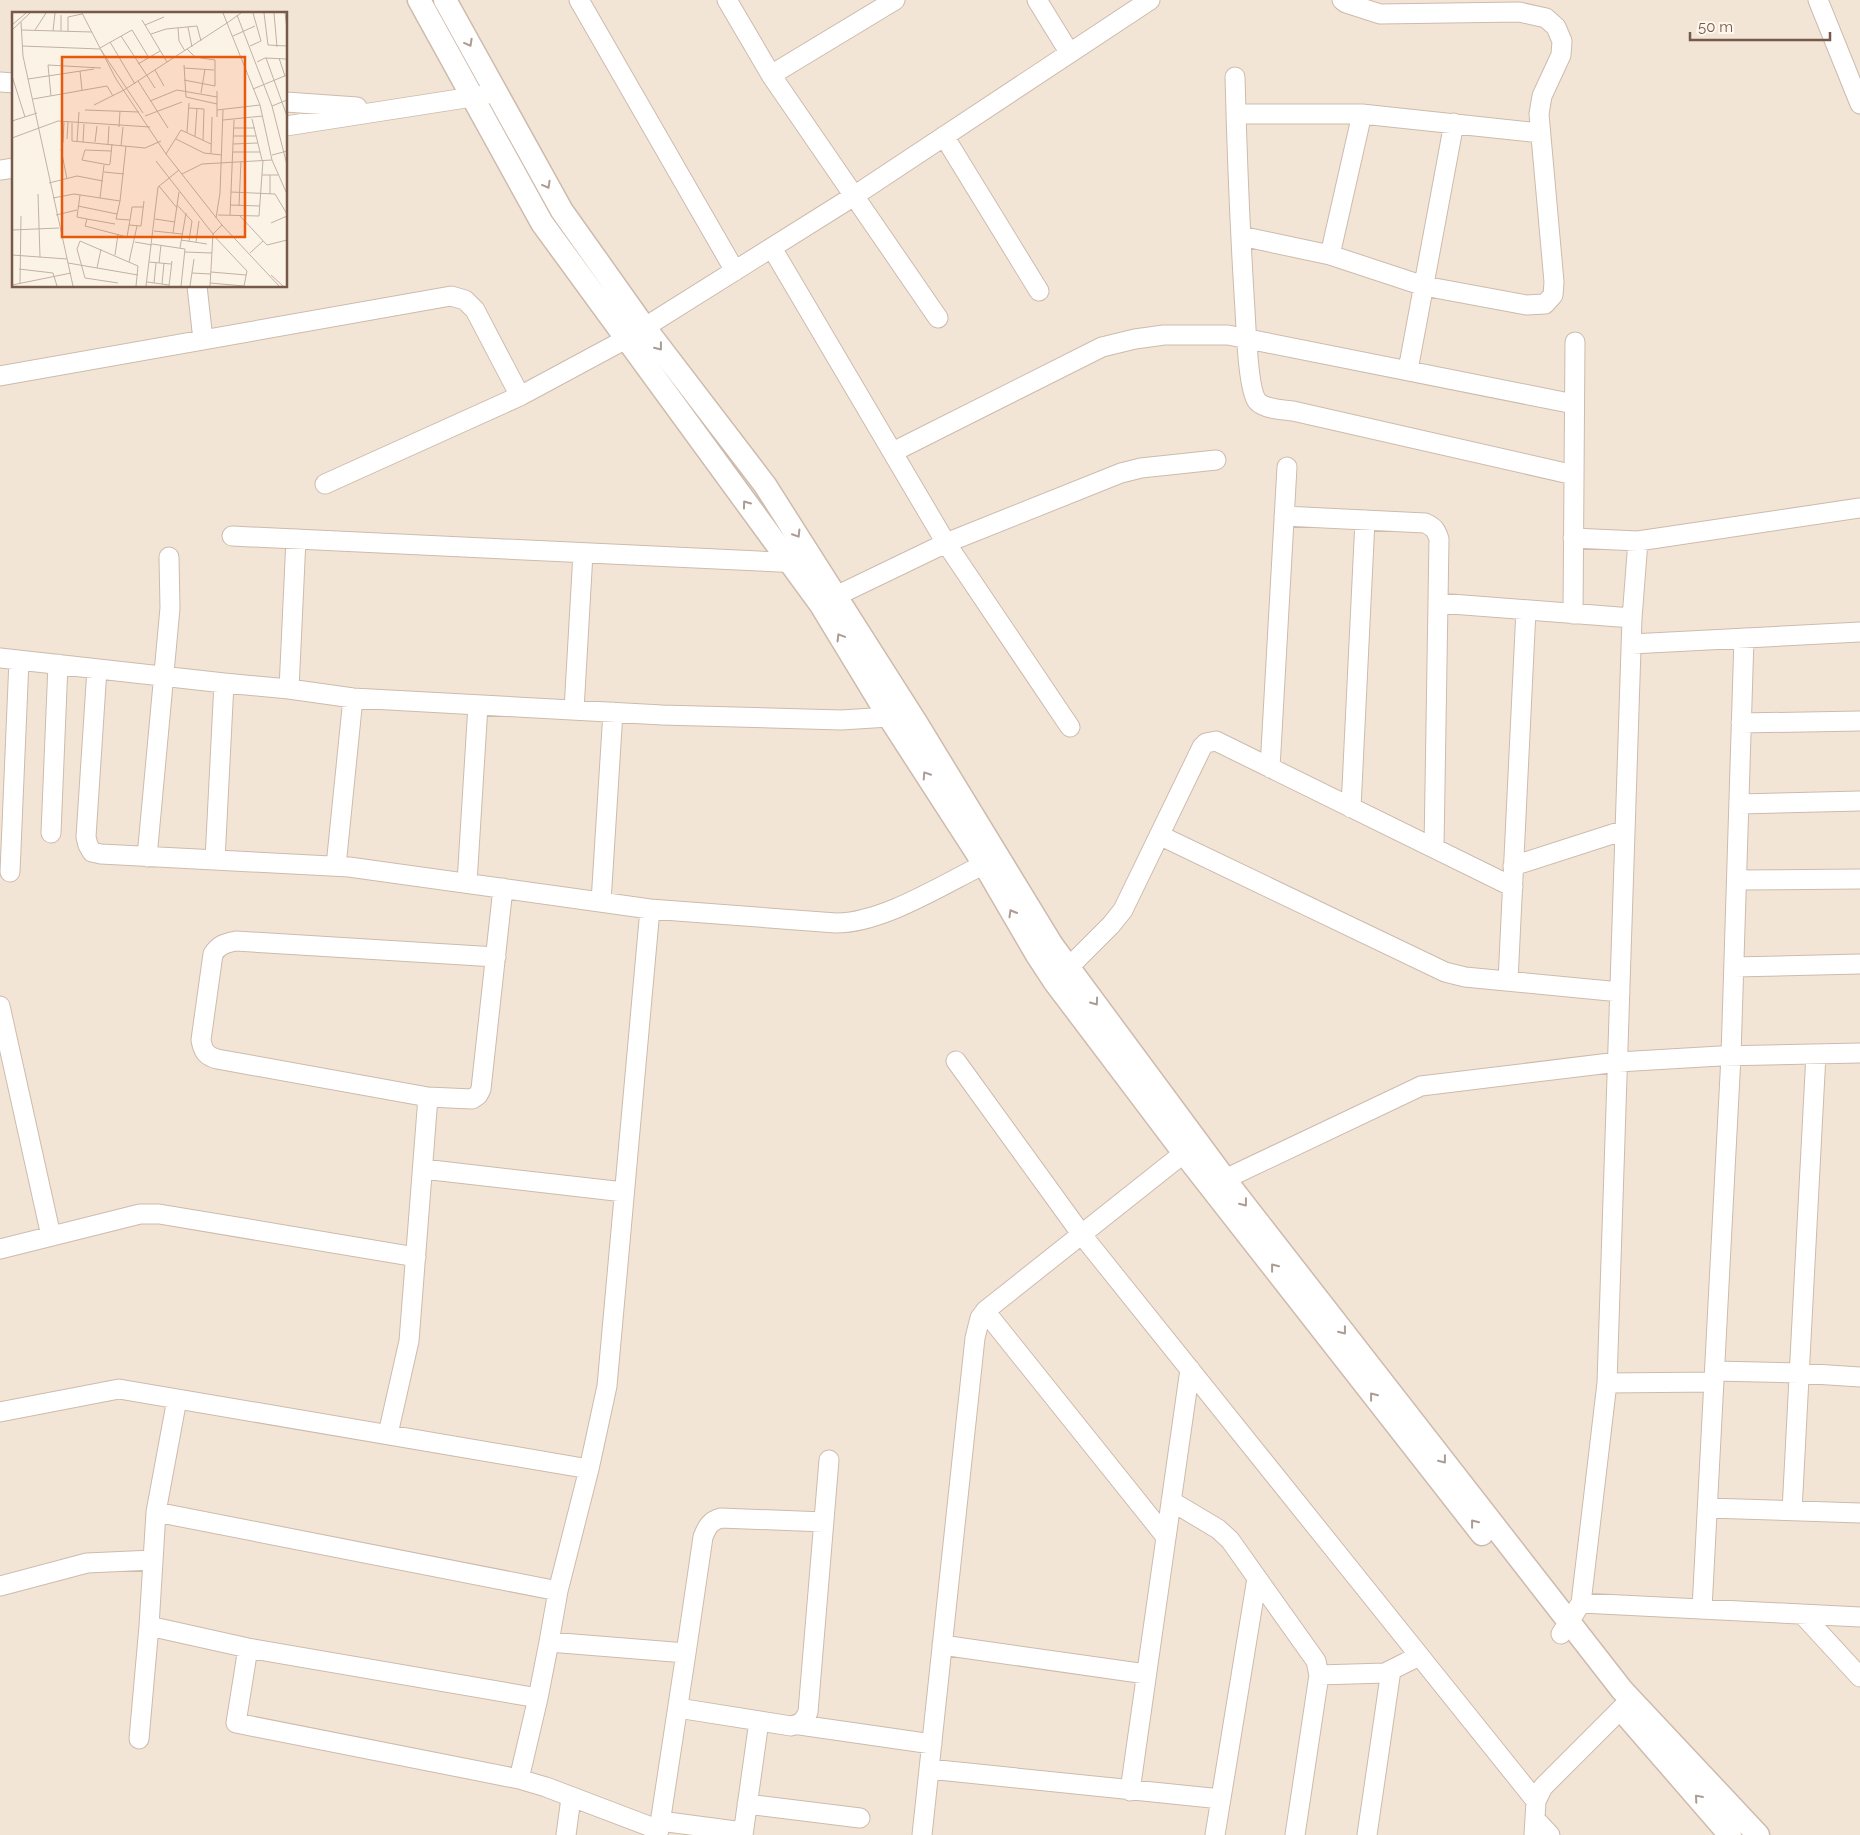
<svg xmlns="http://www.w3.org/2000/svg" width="1860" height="1835" viewBox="0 0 1860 1835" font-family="Raleway,sans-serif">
  <rect width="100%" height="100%" fill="#fcf3e7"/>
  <path fill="#f3e5d6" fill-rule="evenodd" d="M0,0H1860V1835H0ZM14,14H286V286H14Z"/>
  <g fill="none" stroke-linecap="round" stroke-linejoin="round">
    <g stroke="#cdbbad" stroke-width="21">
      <path id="minor" d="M579,0L735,271
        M727,0L771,75L938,318
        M1037,0L1069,52
        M1818,0L1860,104
        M771,75L895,0
        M1235,77C1237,155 1240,232 1245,310C1246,327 1248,389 1257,401C1264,409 1282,410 1293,411L1574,475
        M0,82L14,83
        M286,102L357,107
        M1236,114H1362L1540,133
        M286,126L485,95
        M944,136L1039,291
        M0,170L14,168
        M1241,236L1330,255L1424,286L1526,305L1545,304L1553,295L1554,282L1539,114L1542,96L1561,55L1562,41L1556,27L1546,18L1519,12L1380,14L1346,3L1342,0
        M772,248L946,543L1070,727
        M1330,255L1362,114
        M197,286L203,340
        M1408,370L1454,123
        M0,376L451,296L465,300L475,310L520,396
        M893,452L1102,347L1135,339L1164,335H1228L1574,404
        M325,484L520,396L626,339L854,196L1150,0
        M1284,516L1425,523C1434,527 1436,530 1439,539L1434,848
        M232,536L800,563
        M1573,538L1638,541L1860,508
        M836,596L946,543L1121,473L1141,468L1216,460
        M1438,603L1632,618
        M1573,614L1575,342
        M1631,644L1860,632
        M0,658L224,683L289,689L353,698L662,715L841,720L889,717L901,715
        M97,669L86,837L88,845L92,852L101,854L349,867L650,909L836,923C886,923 951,879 997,858
        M289,689L296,539
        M574,710L583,553
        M1741,723L1860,721
        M1270,768L1287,467
        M1739,804L1860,801
        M1351,808L1365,520
        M51,833L58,664
        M1159,835L1445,972L1465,977L1620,992
        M147,857L170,608L169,557
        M215,860L224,683
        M336,866L353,698
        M1513,866L1625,830
        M10,872L19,660
        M1737,880L1860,879
        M467,883L478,705
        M601,902L613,712
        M496,957L236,941C225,943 219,945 213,954L201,1040C203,1051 206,1056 217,1059L428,1097L472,1099L478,1095L481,1089L503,888
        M1734,967L1860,964
        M1059,977L1111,925L1123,910L1202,747L1206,743L1216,741L1513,887
        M1508,981L1526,610
        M0,1006L51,1236
        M956,1061L1082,1235L1536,1801
        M423,1169L624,1192
        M1214,1188L1225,1179L1421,1086L1618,1062L1720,1056L1860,1053
        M0,1249L140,1214H159L416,1257
        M985,1311L1166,1537
        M1715,1371L1799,1373L1860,1377
        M1607,1383L1714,1382
        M0,1412L119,1389L589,1469L558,1591L549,1642L686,1653L659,1830L546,1787L519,1779L236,1723L248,1648L149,1626L156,1512L177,1399
        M388,1434L409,1341L428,1097
        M589,1469L607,1386L650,909
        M1171,1501L1218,1529L1230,1540L1316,1661L1319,1675L1295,1835
        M1708,1508L1860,1513
        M1792,1511L1816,1054
        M156,1512L558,1591
        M0,1586L87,1563L153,1560
        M1581,1603L1860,1617
        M1702,1609L1731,1056L1744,638
        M1802,1614L1860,1677
        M1561,1634L1581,1603L1607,1383L1632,618L1638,541
        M942,1645L1146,1674
        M248,1648L538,1698
        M686,1653L703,1537C707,1527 710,1521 721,1518L824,1522
        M1319,1675L1385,1673L1419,1656
        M678,1708L791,1726C801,1724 804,1721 808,1712L829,1460
        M800,1725L932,1744
        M139,1739L149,1626
        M929,1769L1221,1799
        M519,1779L538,1698L549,1642
        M1130,1791L1190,1369
        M747,1804L860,1818
        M1535,1819L1550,1835
        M660,1821L743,1832
        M566,1835L571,1798
        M743,1835L759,1721
        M922,1835L975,1338L980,1318L985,1311L1184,1153L1195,1146
        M1215,1835L1257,1578
        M1367,1835L1391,1670
        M1534,1835L1536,1801L1543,1787L1631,1699"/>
    </g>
    <g stroke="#cdbbad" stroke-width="25">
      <path id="tertiary" d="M419,0L542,223L821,605L889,717L984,864L1037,955L1054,981L1184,1153L1482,1534
        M445,0L562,211L645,328L765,485L917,724L1052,945L1236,1194L1622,1690L1758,1835
        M1626,1715L1730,1835"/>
    </g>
    <use href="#minor" stroke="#fff" stroke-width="19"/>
    <use href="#tertiary" stroke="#fff" stroke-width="22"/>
  </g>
  <defs><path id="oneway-chevron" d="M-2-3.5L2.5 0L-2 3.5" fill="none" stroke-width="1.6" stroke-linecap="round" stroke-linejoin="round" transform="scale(1.25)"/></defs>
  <g stroke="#ac9c94">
    <use href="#oneway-chevron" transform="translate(469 43) rotate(61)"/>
    <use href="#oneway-chevron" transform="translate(547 185) rotate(61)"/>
    <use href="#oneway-chevron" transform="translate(659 347) rotate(52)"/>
    <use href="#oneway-chevron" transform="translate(746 504) rotate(-126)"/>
    <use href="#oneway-chevron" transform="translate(797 534) rotate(58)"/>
    <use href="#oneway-chevron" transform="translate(840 637) rotate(-121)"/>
    <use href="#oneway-chevron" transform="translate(926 775) rotate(-123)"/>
    <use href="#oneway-chevron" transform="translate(1012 913) rotate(-120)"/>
    <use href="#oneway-chevron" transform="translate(1095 1002) rotate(54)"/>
    <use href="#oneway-chevron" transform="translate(1244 1203) rotate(52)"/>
    <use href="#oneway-chevron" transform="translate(1274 1267) rotate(-128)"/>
    <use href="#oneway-chevron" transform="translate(1343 1331) rotate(52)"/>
    <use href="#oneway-chevron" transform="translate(1373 1396) rotate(-128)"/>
    <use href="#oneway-chevron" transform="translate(1443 1460) rotate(52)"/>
    <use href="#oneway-chevron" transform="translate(1474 1523) rotate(-128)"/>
    <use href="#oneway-chevron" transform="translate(1698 1798) rotate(-131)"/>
  </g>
  <g transform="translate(12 12)">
    <rect width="275" height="275" fill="#fcf3e7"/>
    <path fill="none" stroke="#c2b1a4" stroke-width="1" d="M70,1L104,67L154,142L210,213L267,274M252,1L256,33L275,34M262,1L265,35M273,1L275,17M225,3L260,94L275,153M130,8L155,50M9,10L11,44L61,274M0,13L14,1M133,13L152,5M176,15L180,35M166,16L167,29L173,39M0,18V36M0,18L18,1M9,18L80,20M23,18L34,1M41,19L43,1M49,19V3M56,19V5L70,2M139,22L154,17L185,14L189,29M109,24L143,76M221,24L243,14M98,30L123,72M10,34L88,37M238,34L249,29L241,1M88,36L120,18L137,46M89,38L131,101M254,46L275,104M267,46L273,64M245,50L253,46L275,47M126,52L148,39M172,53L174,85L205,92M172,56L202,58M143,58L152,74M68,59L70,78M0,64L13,105M16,67L82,57M172,68L203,74V48L183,45L175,37M126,69L156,116M241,77L275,63M189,81L193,57M39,84L36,53L89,56M21,87L95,74L101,84M138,89L165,78L205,85M82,93L112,78L215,11L211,1M260,94L275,88M177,96L192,97L191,128M73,98L127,100M205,98L248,93M133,104L170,90M205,105V79M240,107L250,148M211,108L251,104M0,109L25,101M60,111V129L133,136L149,129M107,115L108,99M222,116H243M175,120L177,91M183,124L185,96M221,124H244M0,126L46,109L138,115M55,127L56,110M164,127L192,141L210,143M65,129L67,100M71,130L72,112M83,130L85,114M51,131L52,110M96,132L97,114M221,132L246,131M109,134L111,115M49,137L55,167M99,139L73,138L70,148L97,153L98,152L100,132M221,140H248M199,141L200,105M154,142L169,118L199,132M260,143L275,139M260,148L275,182M144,149L201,222M92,160L112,162M170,162L190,152L260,148L248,93L215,11L229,1M250,163H266M37,171L65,164L91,169M147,174L165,196M219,180L263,182L275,202M26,182L28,245M258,182V163M41,186L62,182L108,189L104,207L118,208L115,225L73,214L75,207L65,205L68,183M88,186L92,153M108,189L114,134M165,193L180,209L177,229M218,193L248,194M66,194L105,202M227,194L229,149M44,203L65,198M206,203L247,204L251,148M218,203L222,108M228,204L255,233L275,228M204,206L208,181L211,98M75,207L103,212M143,207L163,210M118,208L120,195H131M259,211L275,204M117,213L129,214L132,189M0,218L47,216M142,219L170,222M161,221L167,180M202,224L235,259L232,274M169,228L195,232M123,230L140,233M184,230L187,209M140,232L173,237L169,274M168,236L174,201M173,240L200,241M238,241L251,229M0,243L55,247M103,243L106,222M117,250L125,214M137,250L159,252M56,251L126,263M147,251L149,233M85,256L89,237M7,257L41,261L45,274M199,260L234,263M180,261L199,262M259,263L271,274M135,270L157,273M106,271L73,266L65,237L68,229L126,254L124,274M142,271L144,251M198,271L232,274M8,272L9,204M150,272L152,251M0,273L59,261M134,274L146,175L167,158M157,274L160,249M178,274L182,247M198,274L201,222L210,213"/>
    <path fill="#e8590c" fill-opacity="0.15" stroke="#e8590c" stroke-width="2.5" d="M50,45H233V225H50Z"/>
    <rect width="275" height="275" fill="none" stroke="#755a4c" stroke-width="2.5"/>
  </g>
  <path d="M1690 32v8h140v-8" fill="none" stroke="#755a4c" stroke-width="2.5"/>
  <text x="1698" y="32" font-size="15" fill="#755a4c" stroke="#fef7ed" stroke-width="4" paint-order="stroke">50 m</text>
</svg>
